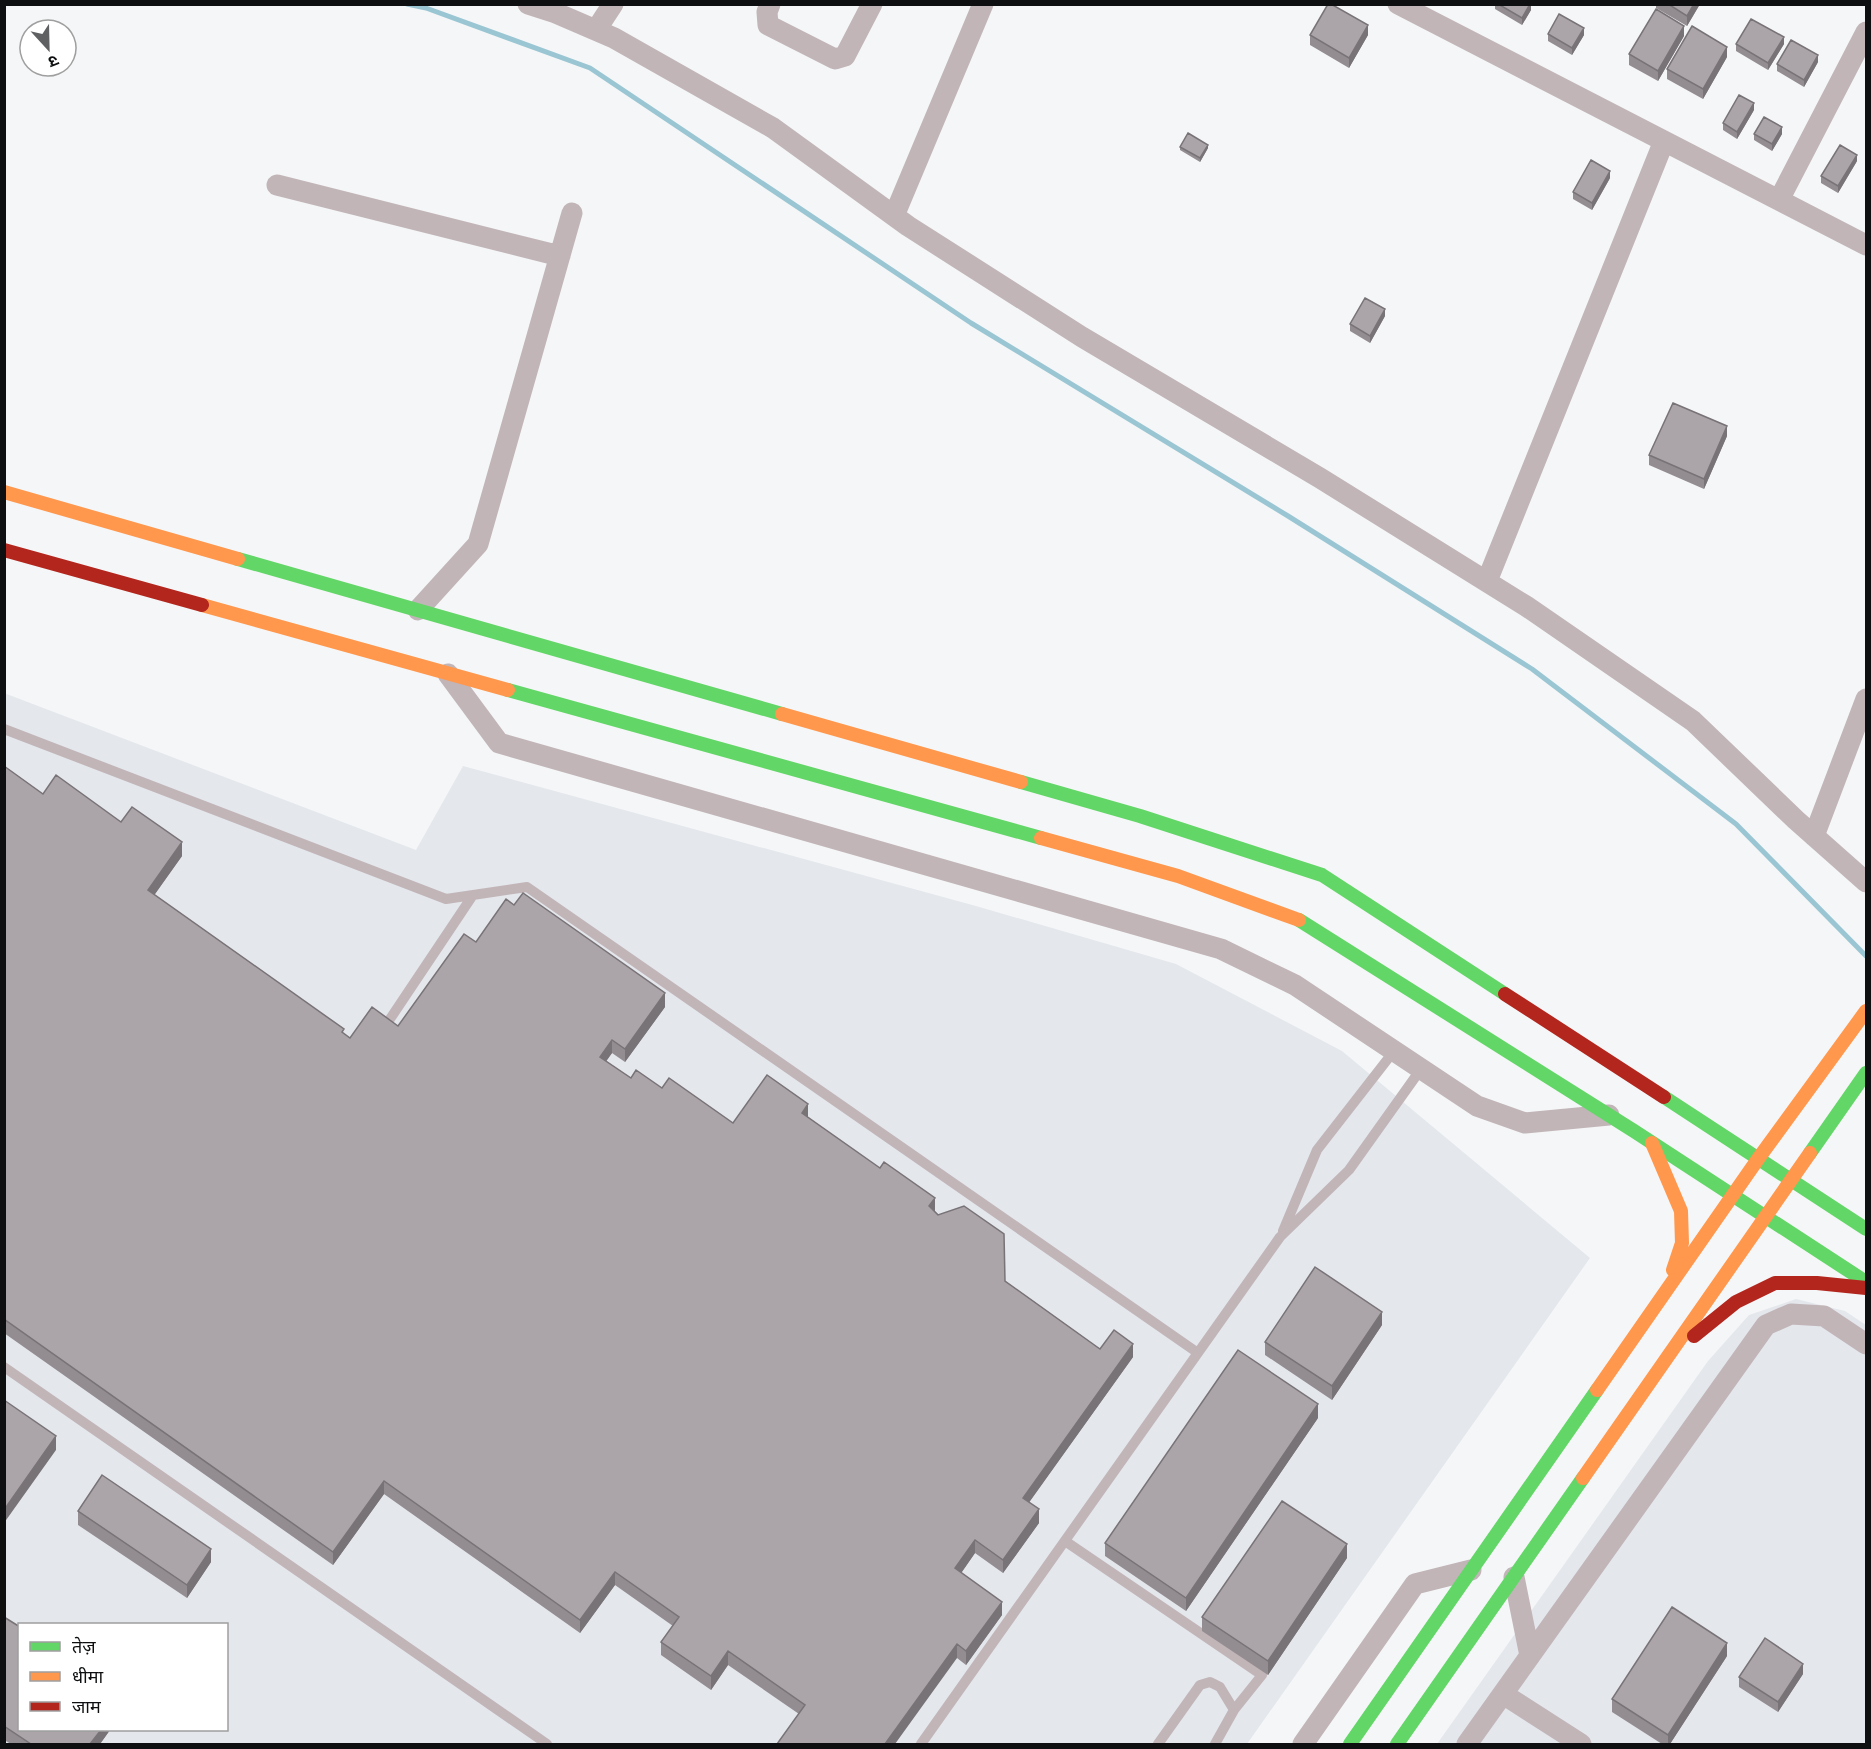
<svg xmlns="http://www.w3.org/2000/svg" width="1871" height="1749" viewBox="0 0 1871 1749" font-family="'Archivo Narrow','Noto Sans Devanagari',sans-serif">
  <rect width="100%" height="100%" fill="#f5f6f7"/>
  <path fill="#e4e7ec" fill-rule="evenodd" d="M4,693L416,850L463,766L976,906L1176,964L1342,1051L1590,1258L1247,1744H5ZM20,1624H226V1730H20Z
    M1796,1299L1845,1311L1866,1325V1744H1437L1708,1361L1749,1315Z"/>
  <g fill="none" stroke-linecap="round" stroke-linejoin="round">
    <path stroke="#9ac6d3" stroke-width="5" d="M407,4L426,8L590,68L971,323L1288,516L1532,669L1736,824L1866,956"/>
    <path stroke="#c1b5b8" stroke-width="10" d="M4,729L446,899L527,887L1198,1353
      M390,1019L473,895
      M1283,1231L1317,1150L1394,1051
      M4,1367L547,1744
      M1065,1541L1262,1675L1234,1710
      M921,1744L1280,1237L1349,1170L1421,1069
      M1158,1744L1200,1685L1210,1682L1220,1687L1234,1710L1215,1744"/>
    <path stroke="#c1b5b8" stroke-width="21" d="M528,4L556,13L614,38L773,128L908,226L1082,337L1320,478L1526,606L1693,721L1796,820L1866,882
      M770,4L767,12L768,25L835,59L845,56L872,4
      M1398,4L1866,245
      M596,30L613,4
      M277,185L560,256
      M1779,200L1866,32
      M894,216L983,4
      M1487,581L1664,141
      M418,610L478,544L572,213
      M448,674L499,743L1221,949L1295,985L1477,1106L1525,1123L1609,1115
      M1814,836L1866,699
      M1514,1577L1530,1656
      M1503,1694L1581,1744
      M1303,1744L1415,1584L1471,1570
      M1467,1744L1766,1325L1791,1314L1824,1316L1866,1344"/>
    <path stroke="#63d668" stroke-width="14" d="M238,559L782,714
      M508,690L1041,838
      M1021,782L1140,816L1322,875L1505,994
      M1299,920L1634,1131L1866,1282
      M1664,1097L1866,1229
      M1810,1153L1866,1073
      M1350,1744L1597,1390
      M1397,1744L1583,1478"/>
    <path stroke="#ff974d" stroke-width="14" d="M4,492L238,559
      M202,605L508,690
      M782,714L1021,782
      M1041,838L1178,876L1299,920
      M1652,1143L1681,1211L1682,1243L1673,1270
      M1597,1390L1758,1159L1866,1011
      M1583,1478L1810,1153"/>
    <path stroke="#b3261e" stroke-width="14" d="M4,550L202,605
      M1505,994L1664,1097
      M1694,1336L1736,1302L1775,1283H1817L1866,1288"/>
  </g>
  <path fill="#938d91" d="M1495,4H1531V10L1522,25L1495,9Z
    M1656,4H1700L1687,26L1656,8Z
    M1548,34L1584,35L1572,55L1548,41Z
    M1310,35H1368L1349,68L1310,45Z
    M1684,36L1658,81L1629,65V54Z
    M1736,44H1784L1768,70L1736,51Z
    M1727,57L1703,99L1667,79V69Z
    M1818,62L1804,87L1777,71V64Z
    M1754,110L1737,139L1723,130V123Z
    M1754,134H1782L1772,151L1754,140Z
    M1180,147L1208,148L1200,162L1180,150Z
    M1857,161L1838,193L1821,183V176Z
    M1610,178L1592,210L1573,199V192Z
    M1385,316L1370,343L1350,331V324Z
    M1727,436L1704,489L1649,465V455Z
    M4,766L43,794L121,822L182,856L154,895L350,1038L398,1026L476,942L665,1007L625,1062L612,1053L606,1061L631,1078L662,1088L733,1123L808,1117L935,1211L1005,1281L1100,1349L1133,1357L1029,1502L1039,1523L1003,1573L975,1553L961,1573L1002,1615L966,1665L957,1658L799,1714L728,1665L711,1690L661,1655V1642L673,1626L615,1585L580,1633L384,1494L333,1565L4,1333Z
    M1382,1325L1332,1400L1265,1355V1342Z
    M1318,1418L1186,1611L1105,1556V1543Z
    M78,1511L211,1562L187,1598L78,1525Z
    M1347,1558L1268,1675L1202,1631V1617Z
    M4,1617L20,1730H110L100,1744H11L4,1740Z
    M1727,1656L1670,1744H1662L1612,1712V1699Z
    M1803,1674L1778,1712L1739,1687V1677Z"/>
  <path fill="#787376" d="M1530,4H1531V10L1522,25V18Z
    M1694,4H1700L1687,26V16Z
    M1368,25V35L1349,68V58Z
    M1684,26V36L1658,81V71Z
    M1584,28V35L1572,55V48Z
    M1784,37V44L1768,70V63Z
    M1727,47V57L1703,99V89Z
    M1818,55V62L1804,87V80Z
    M1754,103V110L1737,139V132Z
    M1782,127V134L1772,151V144Z
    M1208,145V148L1200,162V158Z
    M1857,155V161L1838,193V186Z
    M1610,171V178L1592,210V203Z
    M1385,309V316L1370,343V336Z
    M1727,426V436L1704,489V479Z
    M182,842V856L148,904V890Z
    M665,993V1007L625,1062V1049Z
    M612,1040V1053L600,1070V1057Z
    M808,1104V1118L802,1113Z
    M935,1198V1212L929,1206Z
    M1382,1312V1325L1332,1400V1386Z
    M1133,1344V1357L1023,1511V1498Z
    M1318,1404V1418L1186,1611V1598Z
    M56,1436V1450L4,1523V1510Z
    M384,1481V1494L333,1565V1552Z
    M1039,1509V1523L1003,1573V1560Z
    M975,1540V1553L955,1582V1568Z
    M1347,1544V1558L1268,1675V1661Z
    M211,1549V1562L187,1598V1585Z
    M615,1572V1585L580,1633V1620Z
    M1002,1602V1615L966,1665V1651Z
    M1727,1643V1656L1670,1744H1668V1735Z
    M957,1644V1658L895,1744H885Z
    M728,1651V1665L711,1690V1676Z
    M1803,1664V1674L1778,1712V1702Z
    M101,1730H110L100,1744H90Z"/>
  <path fill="#aba4a9" stroke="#787376" stroke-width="1.5" d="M1328,4H1331L1368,25L1349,58L1310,35Z
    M1498,4H1530L1522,18Z
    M1668,4H1694L1687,16Z
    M1656,9L1684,26L1658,71L1629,54Z
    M1559,14L1584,28L1572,48L1548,34Z
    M1751,19L1784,37L1768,63L1736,44Z
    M1692,26L1727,47L1703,89L1667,69Z
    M1791,40L1818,55L1804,80L1777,64Z
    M1739,95L1754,103L1737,132L1723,123Z
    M1764,117L1782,127L1772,144L1754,134Z
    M1188,133L1208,145L1200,158L1180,147Z
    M1840,145L1857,155L1838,186L1821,176Z
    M1591,160L1610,171L1592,203L1573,192Z
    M1365,298L1385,309L1370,336L1350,324Z
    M1673,403L1727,426L1704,479L1649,455Z
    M4,766L43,794L56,775L121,822L132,807L182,842L148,890L344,1029L342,1032L350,1038L372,1007L398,1026L464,934L476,942L506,899L514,905L523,893L665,993L625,1049L612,1040L600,1057L631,1078L636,1070L662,1088L669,1078L733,1123L767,1075L808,1104L802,1113L880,1168L884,1162L935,1198L929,1206L938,1215L964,1206L1004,1234L1005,1281L1100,1349L1114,1330L1133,1344L1023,1498L1039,1509L1003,1560L975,1540L955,1568L1002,1602L966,1651L957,1644L885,1744H777L805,1705L728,1651L711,1676L661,1642L679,1617L615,1572L580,1620L384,1481L333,1552L4,1319Z
    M1315,1267L1382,1312L1332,1386L1265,1342Z
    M1238,1350L1318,1404L1186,1598L1105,1543Z
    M4,1400L56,1436L4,1510Z
    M102,1475L211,1549L187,1585L78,1511Z
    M1282,1501L1347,1544L1268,1661L1202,1617Z
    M1672,1607L1727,1643L1668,1735L1612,1699Z
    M4,1617L20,1627V1730H101L90,1744H31L4,1726Z
    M1765,1638L1803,1664L1778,1702L1739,1677Z"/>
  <rect width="1871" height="1749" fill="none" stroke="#0e0f10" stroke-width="12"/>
  <rect x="18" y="1623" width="210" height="108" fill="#ffffff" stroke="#9f9f9f" stroke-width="1.5"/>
  <rect x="30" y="1642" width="30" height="9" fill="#63d668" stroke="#9f9f9f" stroke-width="1.5"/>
  <text x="72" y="1653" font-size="18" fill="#0e0f10">तेज़</text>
  <rect x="30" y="1672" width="30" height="9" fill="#ff974d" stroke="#9f9f9f" stroke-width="1.5"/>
  <text x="72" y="1683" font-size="18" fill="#0e0f10">धीमा</text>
  <rect x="30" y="1702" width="30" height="9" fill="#b3261e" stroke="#9f9f9f" stroke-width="1.5"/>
  <text x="72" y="1713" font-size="18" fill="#0e0f10">जाम</text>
  <g transform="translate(48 48) rotate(158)"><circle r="28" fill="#ffffff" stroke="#9f9f9f" stroke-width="1.5"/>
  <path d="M0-4.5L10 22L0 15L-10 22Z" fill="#5f6061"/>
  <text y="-9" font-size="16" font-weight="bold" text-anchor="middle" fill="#0e0f10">उ</text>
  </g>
</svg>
